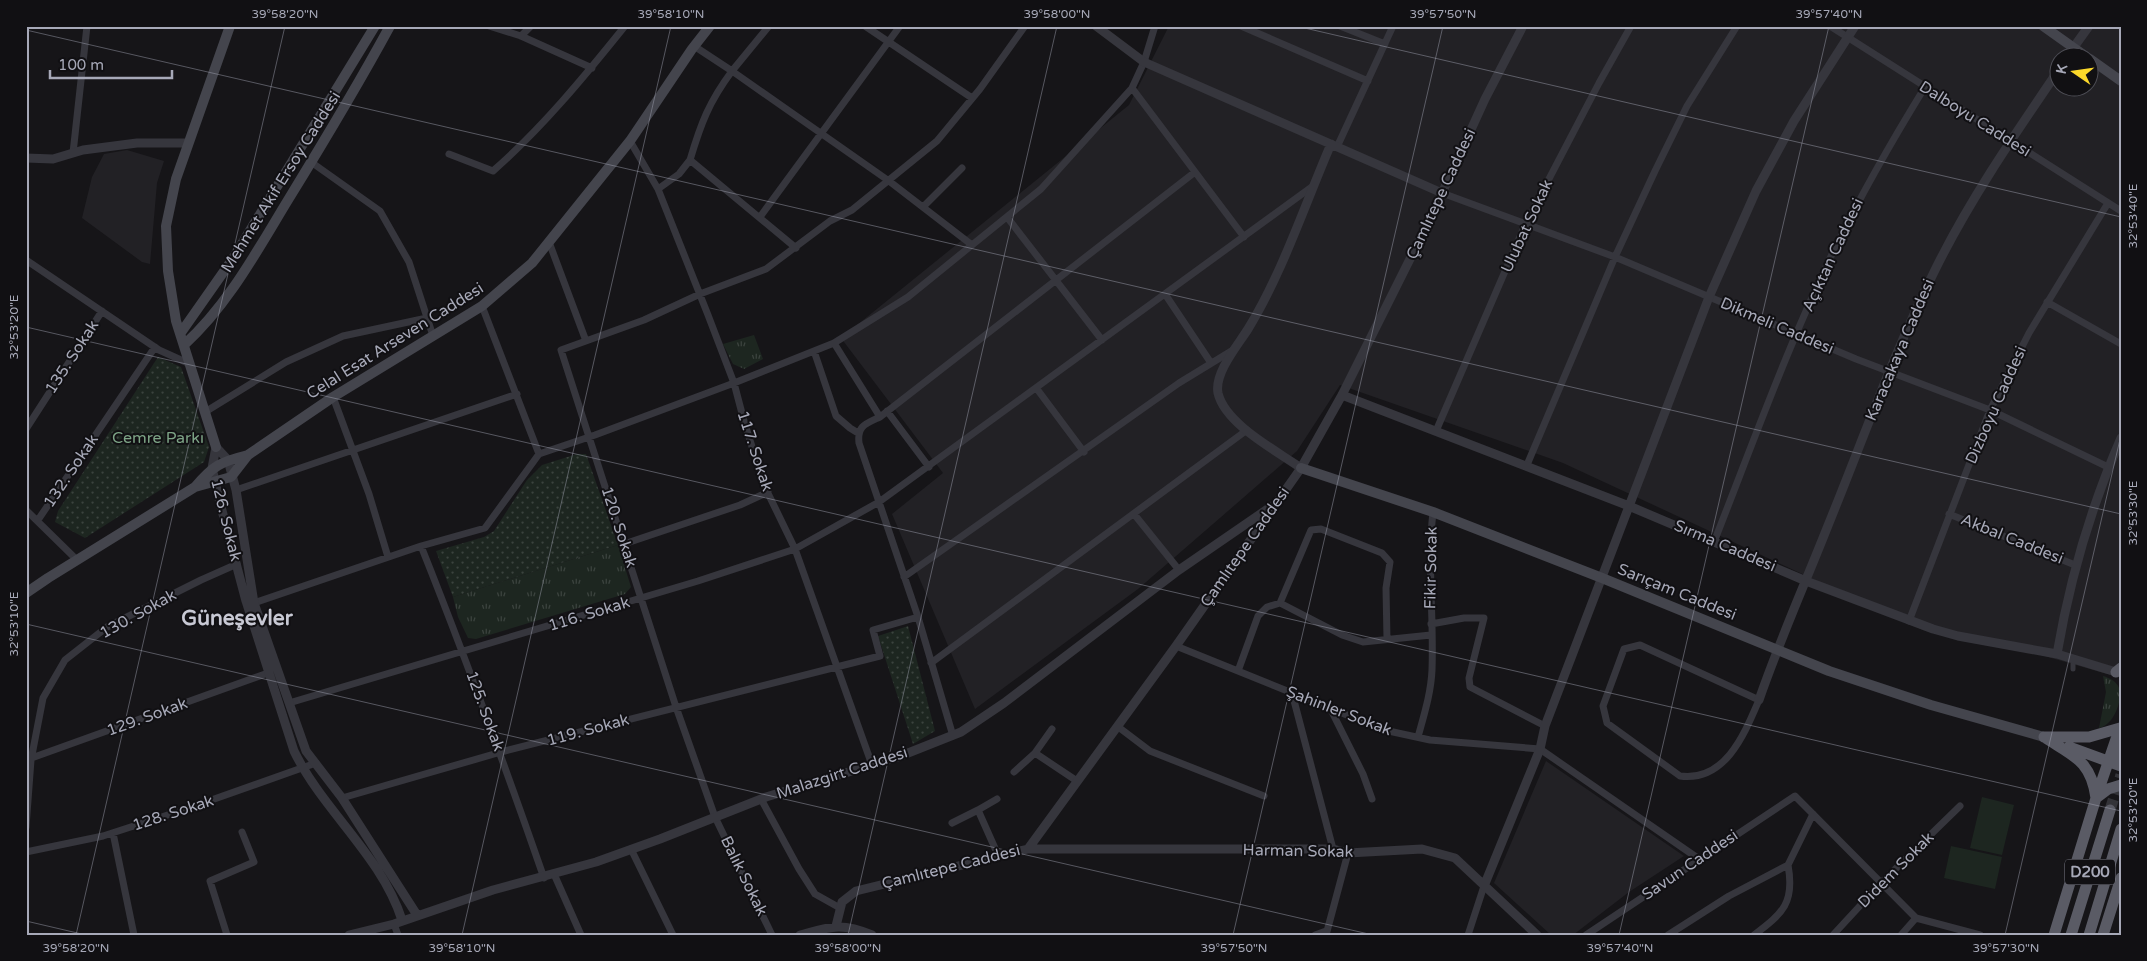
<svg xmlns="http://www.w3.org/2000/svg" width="2147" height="961" viewBox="0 0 2147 961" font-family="'Varela Round',sans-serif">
  <defs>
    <pattern id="grass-tufts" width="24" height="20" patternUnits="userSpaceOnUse" patternTransform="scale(1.25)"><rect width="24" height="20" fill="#1d2620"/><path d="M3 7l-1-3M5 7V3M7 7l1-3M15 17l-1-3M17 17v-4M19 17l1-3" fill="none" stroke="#3b433e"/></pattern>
    <pattern id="park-dots" width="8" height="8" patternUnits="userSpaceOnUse" patternTransform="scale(1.25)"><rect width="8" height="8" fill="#1d2620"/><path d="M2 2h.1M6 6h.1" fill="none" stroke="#3b433e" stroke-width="1.8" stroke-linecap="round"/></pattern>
  </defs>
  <rect width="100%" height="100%" fill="#161518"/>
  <path fill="#222125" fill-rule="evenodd" d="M1169,26H2121V678L2041,655L1923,630L1563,463L1340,385L1297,451L1273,472L1138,589L975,709L892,514L943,473L841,338L1129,105ZM2060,58H2090V88H2060Z
    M127,150L164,161L157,183L150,264L142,262L82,218L92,177L104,154Z
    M1546,761L1684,856L1629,892L1573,935H1551L1494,883Z"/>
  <path fill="url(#grass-tufts)" d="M754,335L763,359L744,369L733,364L723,344Z
    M618,545L631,587L625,594L476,639L468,638L458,617L453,597Z
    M2103,676C2110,678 2117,682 2119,688C2123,701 2113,726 2099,728L2106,692Z"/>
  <path fill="url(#park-dots)" d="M158,357L181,367L209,447L204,462L85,538L55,522L58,511Z
    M577,454H586L618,545L453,597L436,551L484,537L494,531L527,480L542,465Z
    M908,626L935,731L913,744L878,636Z"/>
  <path fill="#1d2620" d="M1982,797L2014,805L2002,855L1970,848Z
    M1951,846L2002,857L1995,889L1944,878Z"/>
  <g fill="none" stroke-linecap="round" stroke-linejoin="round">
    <path stroke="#333338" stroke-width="11" stroke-dasharray="11 5.5" stroke-linecap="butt" d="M2110,810L2121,775"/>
    <path stroke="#36363d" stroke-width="5" d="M2073,669V664"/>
    <path stroke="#36363d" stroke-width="7" d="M489,26L521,36L592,68
      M769,26L732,71L889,181L972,245
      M865,26L972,98
      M1241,26L1368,81
      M1340,26L1385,44
      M1830,26L2121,211
      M521,36L531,26
      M694,46L732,71C709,102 701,123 690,160L796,248
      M1132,88L1244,237
      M630,141L658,189L708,315L734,383L744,421L764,485L795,549L872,765
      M1337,147L1393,26
      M73,153L87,26
      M449,154L493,171C542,128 584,77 625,26
      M311,162L380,211L409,262L433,336
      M658,189L679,174L690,160
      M1442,193L1615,257L1856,359L1990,410L2108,467
      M923,207L962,168
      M760,217L900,26
      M1007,217L1102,340
      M549,242L586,341
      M26,260L159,350L190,364
      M1165,294L1211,363
      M2047,302L2121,344
      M482,306L539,454
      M834,343L880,417
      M814,351L836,416L850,428L858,433
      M1037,389L1084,452
      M333,397L369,494L388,557
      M887,411L929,467
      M205,412L286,362L343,336L427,318
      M26,429L102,311
      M1436,431L1525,225L1599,83L1631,26
      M1527,465L1615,257L1655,171L1687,106L1737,26
      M236,490L517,394
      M26,510L77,560
      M1134,514L1179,570
      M1949,514L2075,565
      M38,520L155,347
      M1714,542C1753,443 1789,342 1836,246C1863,191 1893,139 1925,87
      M624,544L740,505L768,492
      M421,546C465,656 505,766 544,878
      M904,577L1179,383L1233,350
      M254,603L421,546L485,528L539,454L595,435L734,383L834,343L908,297L1041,189L1132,88L1144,62L1155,26
      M1280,603L1311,530L1321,529L1382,553L1390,562L1386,588L1387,639
      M1909,621L1990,410L2029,333L2108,203
      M1431,624L1464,618H1484L1469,678L1470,687L1545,726
      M1640,645L1759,700C1744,735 1725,782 1680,776L1607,723L1603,706L1624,649Z
      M1176,646L1384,730L1430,740L1540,749L1699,859
      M931,663L1247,430
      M1238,671L1258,616L1267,607L1280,603L1342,635L1363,642L1431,635
      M1292,693L1333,849
      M289,703L698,581L795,549L879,502L1313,186
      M1331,710L1363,774L1372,799
      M1117,726L1150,751L1264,796
      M953,736L918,617L859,443C857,426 865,424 880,417L1195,172
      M1418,737C1424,715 1431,693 1432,670C1434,617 1427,564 1433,512
      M1035,753L1077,781
      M26,760L268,673
      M1014,772L1035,753L1052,729
      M342,798L501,752L880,656L873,630L918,617
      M761,799L799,869L815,894L840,908
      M978,810L997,799
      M952,823L978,810L998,855
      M26,827L31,760L43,698L65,660L107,627L201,580L237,564
      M113,833L134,935
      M631,849L673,935
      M26,852L103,836L186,809L316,763
      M554,874L581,935
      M1916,918L1980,935
      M394,924L398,935
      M227,935L210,881L254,862L242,832
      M772,935L715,817L676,707L561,350L644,320L700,294L766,269L830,221L852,210L937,141L980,89L1025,26
      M1315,935L1326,931
      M1326,935L1348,853
      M1468,935L1484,886
      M1586,935L1795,796L1916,918
      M1668,935L1729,896L1788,865L1813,814
      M1754,935C1783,913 1795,903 1788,865
      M1833,935L1881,883L1960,806
      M1901,935L1916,918"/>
    <path stroke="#36363d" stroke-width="9" d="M1096,26L1144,62L1442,193
      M2066,58L2089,26
      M26,158L53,159L83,150L137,143H188
      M1342,395L1629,506L1806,581L1933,629L1958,636L2057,654L2116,672
      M216,447L228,460L236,490L254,603L306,751L342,798L417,915
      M216,447L212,468L220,503L246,601L294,751C323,811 381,855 402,920
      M1301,468C1277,451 1225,424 1218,393C1214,373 1238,345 1248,329C1282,274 1305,204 1331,144
      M2057,654C2070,578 2090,509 2121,438
      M1759,700C1779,642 1804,586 1827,528C1862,442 1893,354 1935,270C1970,199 2015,134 2060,68
      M1028,849H1333L1348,853L1422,849L1455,858L1537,935
      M1484,886L1540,749L1545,726L1709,297L1756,191L1794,121L1855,26
      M836,926L842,902L856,891L1028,849L1176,646L1301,468L1342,395L1433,213L1485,99L1523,26
      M349,935L394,924L493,890L596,862L660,839L766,797L898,757L961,732L1004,703L1179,570L1272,506
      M800,935C830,927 841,922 872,935"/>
    <path stroke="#44454d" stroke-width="10" d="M2043,26L2088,58
      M2090,59L2121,81
      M180,334L234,257L375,26
      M184,345C228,305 257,251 288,200C323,143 358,85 390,26
      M216,447L176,321L168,271L166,226L176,179L230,26
      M1301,468L1433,512L1602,578L1829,671L1931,705L2044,737
      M195,487L231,477L248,455L333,397L482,306L532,263L630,141L692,49L710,26
      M26,593L48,578L195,487C214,465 220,462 248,455"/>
    <path stroke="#5a5b65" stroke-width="11" d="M2116,672L2121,668
      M2044,737H2089L2120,728L2118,750L2121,763
      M2044,737C2073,756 2091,760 2096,798
      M2069,747L2121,766
      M2097,795L2116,739
      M2054,935L2096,798L2108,789L2121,785
      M2071,935L2110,810
      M2089,935L2121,829
      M2103,935L2121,878"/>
  </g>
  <path fill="none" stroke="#a7a9b8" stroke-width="1" stroke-opacity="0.45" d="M1296,26L2121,217M26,30L2121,514M26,327L2121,811M26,624L1373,935M26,921L86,935M76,935L285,26M462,935L671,26M848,935L1057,26M1233,935L1443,26M1619,935L1829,26M2005,935L2121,435"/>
  <g text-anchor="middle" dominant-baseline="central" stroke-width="4" stroke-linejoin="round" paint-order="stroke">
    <rect fill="#111013" stroke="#7a7b86" stroke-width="1" x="2065" y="859.5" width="50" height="25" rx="4"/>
    <g font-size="15" font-weight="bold" fill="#a7a9b8">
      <text x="2090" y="872">D200</text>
    </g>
    <g font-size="16" fill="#a7a9b8" stroke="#111013">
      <text transform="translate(1975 119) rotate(32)">Dalboyu Caddesi</text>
      <text transform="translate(281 182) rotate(-58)">Mehmet Akif Ersoy Caddesi</text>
      <text transform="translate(1441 194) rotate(-65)">Çamlıtepe Caddesi</text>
      <text transform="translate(1527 226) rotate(-65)">Ulubat Sokak</text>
      <text transform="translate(1833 255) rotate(-65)">Açıktan Caddesi</text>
      <text transform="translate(1777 326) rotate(23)">Dikmeli Caddesi</text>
      <text transform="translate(395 341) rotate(-32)">Celal Esat Arseven Caddesi</text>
      <text transform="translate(1900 350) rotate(-67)">Karacakaya Caddesi</text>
      <text transform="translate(72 357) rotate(-57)">135. Sokak</text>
      <text transform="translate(1996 405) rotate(-66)">Dizboyu Caddesi</text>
      <text transform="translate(755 451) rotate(72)">117. Sokak</text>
      <text transform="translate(71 471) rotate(-56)">132. Sokak</text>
      <text transform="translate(226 520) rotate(76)">126. Sokak</text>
      <text transform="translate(619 527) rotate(72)">120. Sokak</text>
      <text transform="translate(2012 539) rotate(22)">Akbal Caddesi</text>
      <text transform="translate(1725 546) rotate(23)">Sırma Caddesi</text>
      <text transform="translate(1245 547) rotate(-55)">Çamlıtepe Caddesi</text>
      <text transform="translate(1431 568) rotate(-89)">Fikir Sokak</text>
      <text transform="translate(1677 592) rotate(22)">Sarıçam Caddesi</text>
      <text transform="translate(138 614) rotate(-29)">130. Sokak</text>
      <text transform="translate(589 614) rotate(-17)">116. Sokak</text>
      <text transform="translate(485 711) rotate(70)">125. Sokak</text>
      <text transform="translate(1339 711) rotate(21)">Şahinler Sokak</text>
      <text transform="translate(147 717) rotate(-20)">129. Sokak</text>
      <text transform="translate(588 730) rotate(-15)">119. Sokak</text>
      <text transform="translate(842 773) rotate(-18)">Malazgirt Caddesi</text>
      <text transform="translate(173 813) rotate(-18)">128. Sokak</text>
      <text transform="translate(1298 851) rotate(1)">Harman Sokak</text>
      <text transform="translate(1690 865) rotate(-34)">Savun Caddesi</text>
      <text transform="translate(951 867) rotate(-14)">Çamlıtepe Caddesi</text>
      <text transform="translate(1896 870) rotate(-45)">Didem Sokak</text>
      <text transform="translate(744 876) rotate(64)">Balık Sokak</text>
    </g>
    <g font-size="16" fill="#7da486" stroke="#111013">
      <text x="158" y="438">Cemre Parkı</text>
    </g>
    <g font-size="21" font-weight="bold" fill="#c8c9d4" stroke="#111013">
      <text x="237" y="618">Güneşevler</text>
    </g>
  </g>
  <rect width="2147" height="961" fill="none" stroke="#111013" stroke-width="55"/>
  <g transform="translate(2074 72) rotate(283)"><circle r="24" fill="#111013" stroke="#4d4d55"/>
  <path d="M0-4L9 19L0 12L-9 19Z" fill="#fbd82a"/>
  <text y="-8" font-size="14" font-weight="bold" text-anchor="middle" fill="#a7a9b8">K</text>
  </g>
  <path d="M50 70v8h122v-8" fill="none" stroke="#a7a9b8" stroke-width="2.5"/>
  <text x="58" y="70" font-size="15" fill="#a7a9b8" stroke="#111013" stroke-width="4" paint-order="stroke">100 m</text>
  <rect x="28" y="28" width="2092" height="906" fill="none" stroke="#a7a9b8" stroke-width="2"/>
  <g font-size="12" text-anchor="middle" fill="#a7a9b8">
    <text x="285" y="18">39°58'20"N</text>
    <text x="671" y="18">39°58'10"N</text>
    <text x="1057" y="18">39°58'00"N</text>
    <text x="1443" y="18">39°57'50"N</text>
    <text x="1829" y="18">39°57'40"N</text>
    <text transform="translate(2133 216) rotate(-90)" y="4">32°53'40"E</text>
    <text transform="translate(14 327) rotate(-90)" y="4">32°53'20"E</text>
    <text transform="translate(2133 513) rotate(-90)" y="4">32°53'30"E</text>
    <text transform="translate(14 624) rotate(-90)" y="4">32°53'10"E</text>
    <text transform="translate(2133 810) rotate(-90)" y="4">32°53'20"E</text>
    <text x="76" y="952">39°58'20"N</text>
    <text x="462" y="952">39°58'10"N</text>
    <text x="848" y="952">39°58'00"N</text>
    <text x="1234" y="952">39°57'50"N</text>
    <text x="1620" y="952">39°57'40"N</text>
    <text x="2006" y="952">39°57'30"N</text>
  </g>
</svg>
